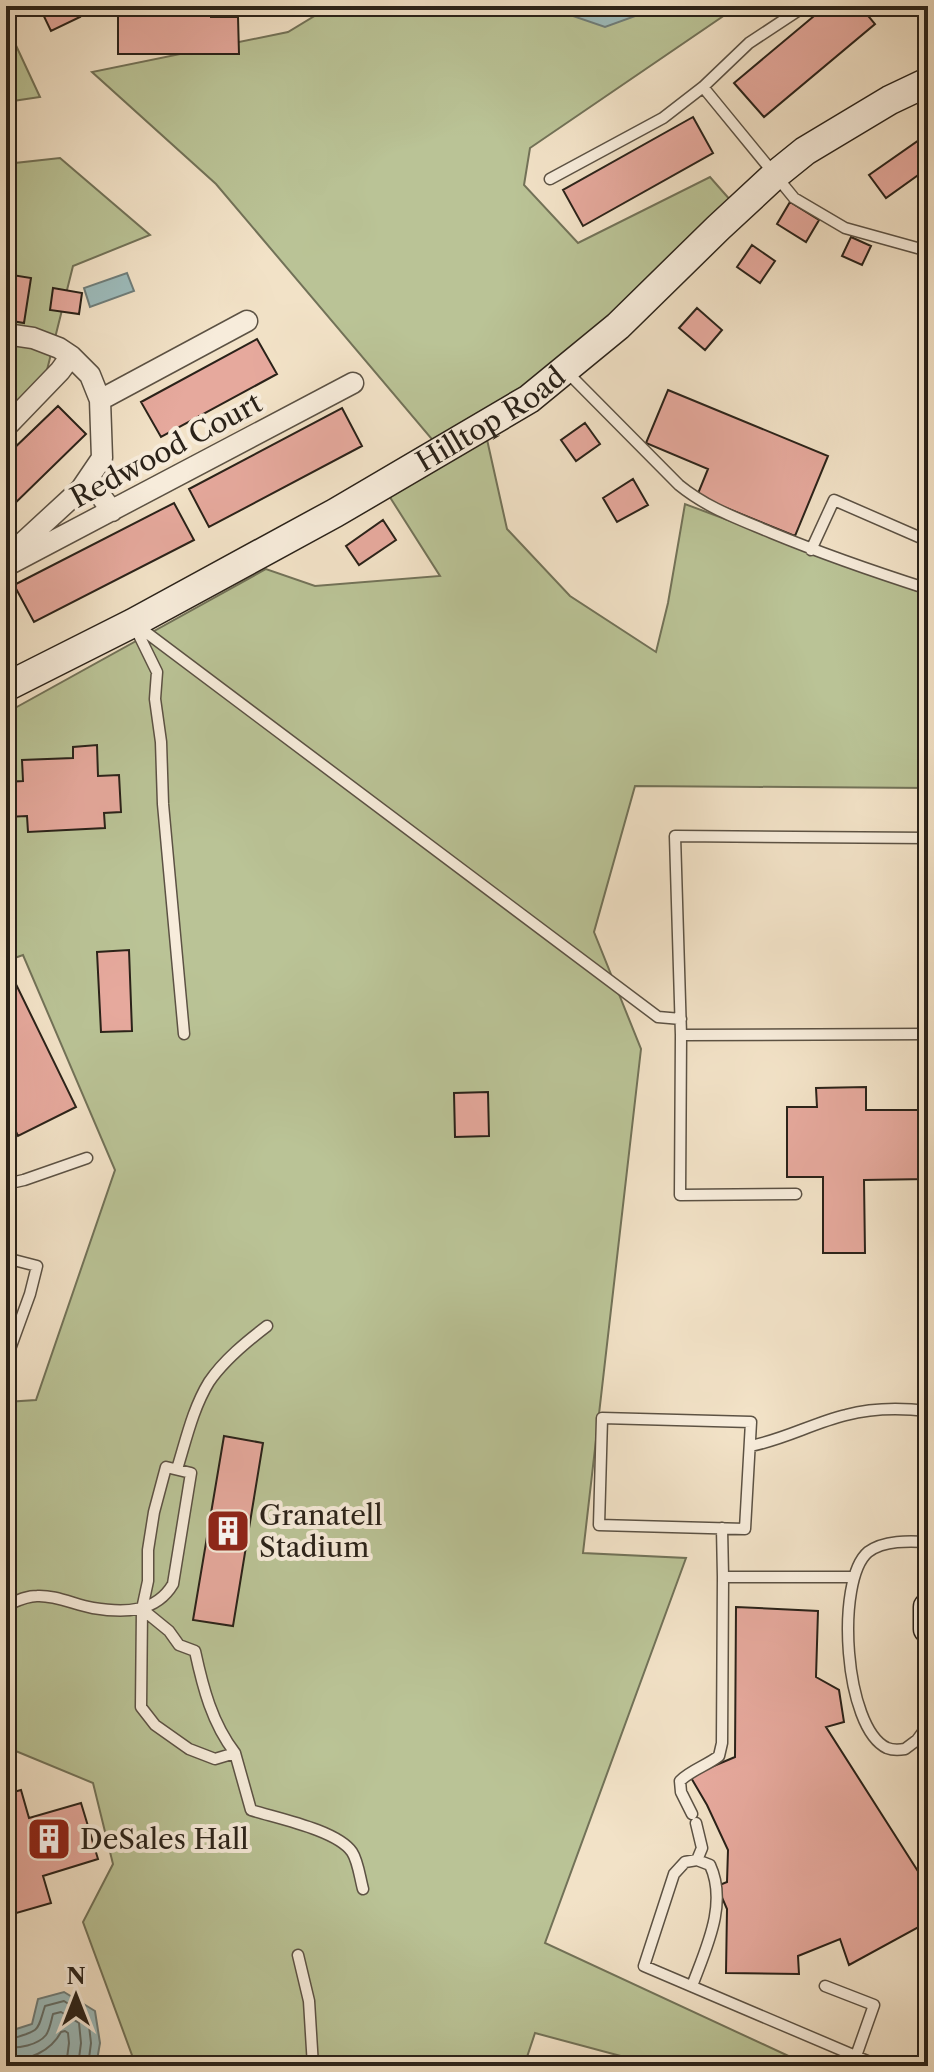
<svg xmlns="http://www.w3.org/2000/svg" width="934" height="2072" viewBox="0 0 934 2072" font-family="'Libre Caslon Text',serif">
  <rect width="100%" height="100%" fill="#f2e2c7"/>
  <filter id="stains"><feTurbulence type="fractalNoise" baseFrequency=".0025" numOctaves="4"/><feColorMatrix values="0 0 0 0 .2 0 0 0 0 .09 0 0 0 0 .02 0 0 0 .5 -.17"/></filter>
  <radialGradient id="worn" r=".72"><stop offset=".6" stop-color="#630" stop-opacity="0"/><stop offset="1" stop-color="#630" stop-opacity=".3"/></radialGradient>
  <path fill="#bac396" stroke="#727258" stroke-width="2" d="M331,6H738L530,148L524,185L578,243L710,177L739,210L484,426L507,529L570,596L656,652L668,603L685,504L928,595V788L635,786L594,932L641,1049L583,1553L686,1558L545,1943L810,2066H658L535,2033L524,2066H136L83,1922L113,1864L93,1783L6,1747V1402L36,1400L115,1170L23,955L6,961V713L266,569L315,586L440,576L386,491L442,451L216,184L92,72L288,32Z
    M6,24L40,97L6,102Z
    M60,158L150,235L73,266L44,382L6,418V164Z"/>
  <path fill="#9dbcbc" stroke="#6f7e7b" stroke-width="2" d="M563,6H647L641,14L605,27L567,14Z
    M127,273L134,291L90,307L84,288Z
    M64,1992L95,2011L100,2043L96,2066H6V2021L13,2030L32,2024L38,1999Z"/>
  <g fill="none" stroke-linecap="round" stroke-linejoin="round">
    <path stroke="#646f6a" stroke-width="2" d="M6,2035L14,2038C41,2030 37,2031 45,2006L64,2001L88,2017L91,2043L88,2066
      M6,2047C18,2049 38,2045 46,2035C50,2029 51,2021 53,2014L61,2012L79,2023L81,2043L78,2066
      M6,2059C28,2062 51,2051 61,2032L65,2031L68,2033L69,2043L66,2066"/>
  </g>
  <path fill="#e6a99d" stroke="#2a2219" stroke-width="2" d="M39,6H75L80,17L51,31Z
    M147,6H170V13H195V6H211V17H238L239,54H118V14H147Z
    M826,6H860L875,24L764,117L734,83Z
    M693,117L713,153L583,226L563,190Z
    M922,138L928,147V168L886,198L869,175Z
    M790,202L819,220L806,242L777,224Z
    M851,237L871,246L862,265L842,256Z
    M752,245L775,261L760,283L737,267Z
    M6,274L31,278L24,323L6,320Z
    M53,288L82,293L79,314L50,310Z
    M697,308L722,330L705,350L679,328Z
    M257,339L277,374L161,437L141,402Z
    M668,390L828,456L795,536L697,496L708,469L646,443Z
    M58,406L86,434L6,512V456Z
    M342,408L362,446L209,527L189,489Z
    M585,423L600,444L576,461L561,440Z
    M633,479L648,505L617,522L603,498Z
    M174,503L194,540L34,622L14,585Z
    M383,520L396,540L359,565L346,546Z
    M97,745L98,776L119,775L121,812L104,813L105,828L28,832L27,816L6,817V782L23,781L22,760L73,758V747Z
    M129,950L132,1031L101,1032L97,952Z
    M9,970L76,1107L18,1136L6,1111V972Z
    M866,1087V1110H928V1179L864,1180L865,1253H823V1177H787V1107H817L816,1088Z
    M488,1092L489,1136L455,1137L454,1093Z
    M224,1436L263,1443L233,1626L193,1620Z
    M736,1607L818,1611L816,1677L839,1690L844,1722L826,1727L928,1887V1922L849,1965L840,1939L798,1956L799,1974L726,1973L727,1909L717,1886L727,1882L728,1850L707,1805L690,1776L735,1757Z
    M21,1790L29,1818L81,1803L98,1859L43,1876L51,1903L6,1916V1794Z"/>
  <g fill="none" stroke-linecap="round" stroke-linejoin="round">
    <g stroke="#5c5244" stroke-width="13">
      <path id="lane" d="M703,87L794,198L845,228L928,251
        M550,179L663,118L703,87L749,43L805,6
        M566,371L679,485C707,508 739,519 772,533C823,554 875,572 928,589
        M811,550L834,500L928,541
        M135,624L658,1017L681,1019
        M134,625L157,672L155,699L161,742L163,804L184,1034
        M928,838L675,836L681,1035L928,1034
        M681,1035L680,1195L796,1194
        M6,1184L24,1180L87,1158
        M6,1258L37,1266L30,1294L10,1349H6
        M602,1418L751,1422L745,1529L599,1525Z
        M750,1446C783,1440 813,1423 846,1415C872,1408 902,1408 928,1411
        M177,1469C186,1440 193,1408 209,1382C224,1360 246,1342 267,1326
        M722,1528L723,1577H853
        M928,1542C909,1541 884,1540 868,1552C835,1580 844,1728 887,1748C892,1750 899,1750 905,1749L917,1740L928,1725
        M6,1621L12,1603C21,1599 28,1596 37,1596C56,1595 75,1605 93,1608C124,1613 156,1613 173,1584L191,1473L166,1467L154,1512L148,1550V1581L142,1609L141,1707L155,1725L189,1749L215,1759L235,1753C212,1723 203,1688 195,1651L179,1645L169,1631L142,1609
        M235,1753L251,1810C276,1818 337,1830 352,1852C358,1861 360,1878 363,1889
        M692,1814L681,1792L680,1781C691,1770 706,1766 719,1756L722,1743L723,1577
        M696,1823L702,1848L697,1860
        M298,1955L309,2001L313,2066
        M692,1986C706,1948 728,1904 710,1865L697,1860L685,1862L674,1874L644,1966L879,2066
        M825,1986L874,2005L856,2056"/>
    </g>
    <g stroke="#5c5244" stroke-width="23">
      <path id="street" d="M6,334L33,338L59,348L71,356L90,375L100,400L102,458L81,489L6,558
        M100,400L247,321
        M6,427L60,371L71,356
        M89,480L112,511
        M6,566L353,383"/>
    </g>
    <g stroke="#2a2219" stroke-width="31">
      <g id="secondary">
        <path id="s1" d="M6,687L133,623L335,513L529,399L618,326L718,228L774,176L805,151L890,100L928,82"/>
        <path d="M928,1607V1629"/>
      </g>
    </g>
    <use href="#lane" stroke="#f7ecdb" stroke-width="10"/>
    <use href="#street" stroke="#f7ecdb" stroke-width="20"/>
    <use href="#secondary" stroke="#f7ecdb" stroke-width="28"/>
  </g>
  <defs>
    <g id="building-square" transform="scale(2.3)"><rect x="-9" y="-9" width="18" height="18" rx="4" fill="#8f2418" stroke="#f7ecdb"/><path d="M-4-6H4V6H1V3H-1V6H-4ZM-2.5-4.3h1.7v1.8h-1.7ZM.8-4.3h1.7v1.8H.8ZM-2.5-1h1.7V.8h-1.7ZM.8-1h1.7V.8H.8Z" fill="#fff"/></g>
  </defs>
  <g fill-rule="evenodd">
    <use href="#building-square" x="228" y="1531"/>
    <use href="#building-square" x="49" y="1839"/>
  </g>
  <g text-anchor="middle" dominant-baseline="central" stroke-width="8" stroke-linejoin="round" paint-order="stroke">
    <g font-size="28" fill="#2a2219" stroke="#f7ecdb">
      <text stroke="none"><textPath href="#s1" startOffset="554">Hilltop Road</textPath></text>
      <text transform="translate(166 450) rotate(-28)">Redwood Court</text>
    </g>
    <g font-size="28" fill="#2a2219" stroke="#f7ecdb" text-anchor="start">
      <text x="259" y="1515">Granatell<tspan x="259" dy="32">Stadium</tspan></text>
      <text x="80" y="1839">DeSales Hall</text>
    </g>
  </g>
  <rect width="934" height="2072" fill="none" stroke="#f2e2c7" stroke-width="32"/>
  <rect x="8" y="8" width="918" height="2056" fill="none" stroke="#2a2219" stroke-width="4"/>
  <rect x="16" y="16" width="902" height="2040" fill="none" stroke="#2a2219" stroke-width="2"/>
  <g transform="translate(76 1996)" stroke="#f7ecdb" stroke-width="6" paint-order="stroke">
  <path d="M0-6L14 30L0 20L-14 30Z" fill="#2a2219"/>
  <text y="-12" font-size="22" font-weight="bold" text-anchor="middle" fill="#2a2219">N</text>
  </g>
  <rect width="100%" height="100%" filter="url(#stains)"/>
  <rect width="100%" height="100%" fill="url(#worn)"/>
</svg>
